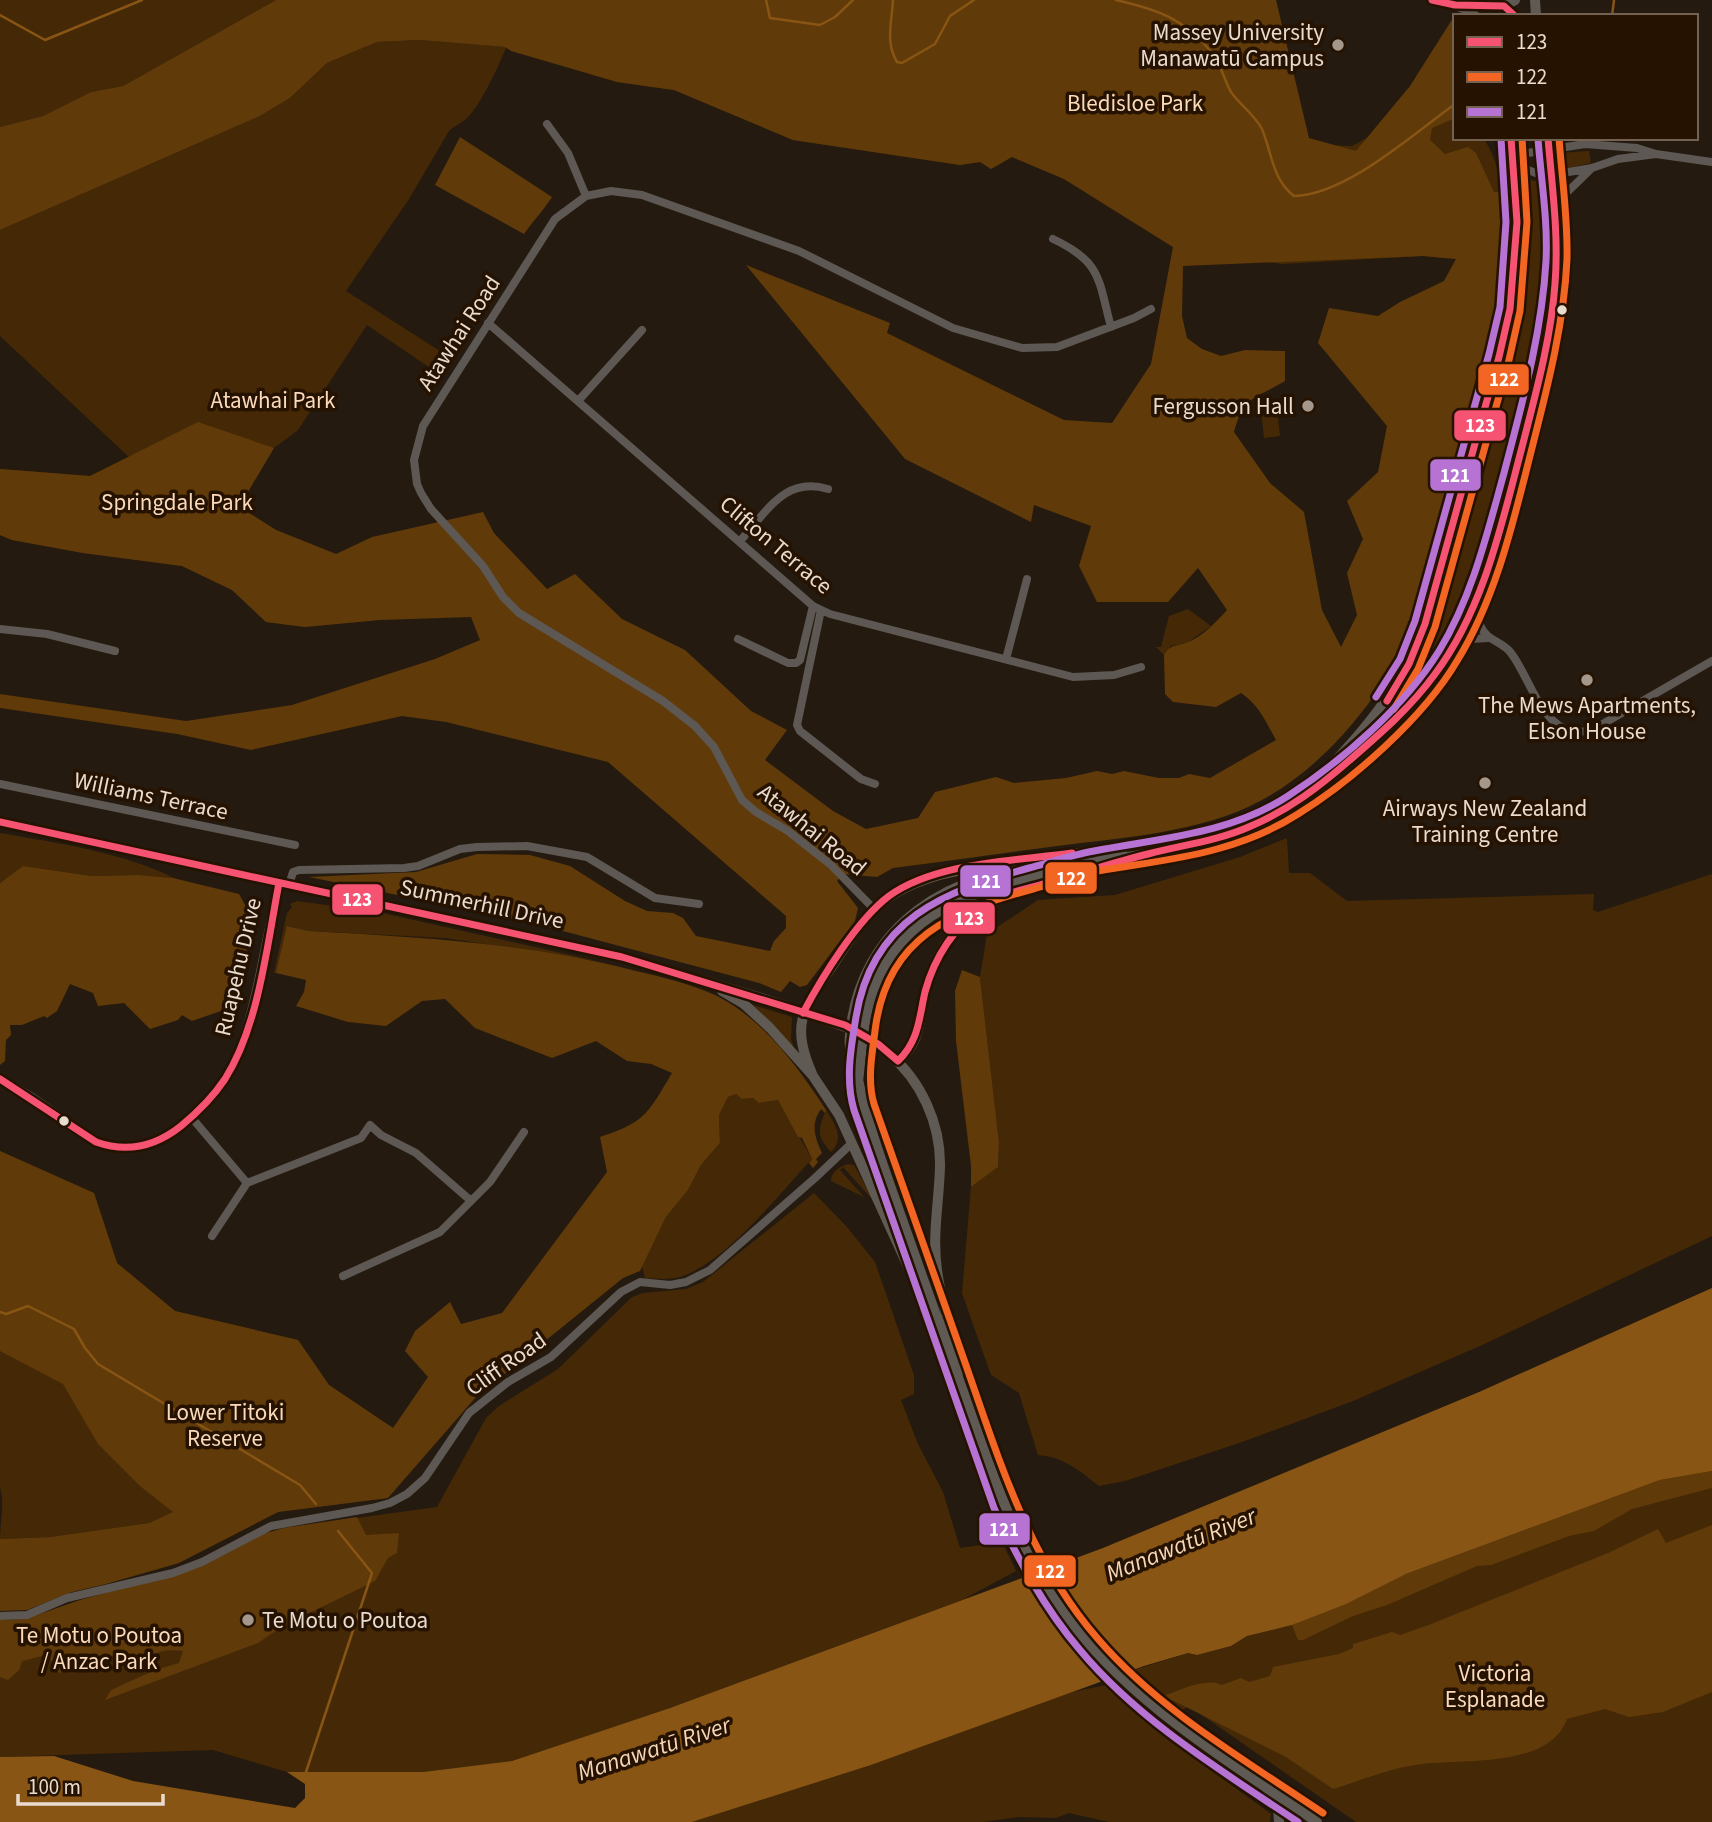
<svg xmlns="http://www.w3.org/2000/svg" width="1712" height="1822" font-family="'Source Sans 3',sans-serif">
	<rect width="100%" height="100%" fill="#251a0f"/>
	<path fill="#452906" d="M0,0h276l-153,86 -32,6 -48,24 -43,11z
		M420,40l85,7 783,97 64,2 103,-56v48h28c17,23 19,55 22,83l-48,38 -34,-3 -141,8 -109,-17 -109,-68 -52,-22 -21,12 -11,-7 -20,3 -167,-25 -119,-50 -57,-8 -111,-34c-7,17 -25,57 -39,70 -5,5 -12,7 -18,13l-40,68 -63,92 108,69 -12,16 -75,-51 -69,105 -24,18 -35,58 37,24 60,24 -31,73 -39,-5 -34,-32 -50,-24 -99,-13 -71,-13 -12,-5v-66l90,7 40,-18 -130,-122v-106l260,-114 30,-18 37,-35 50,-21z
		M1589,151l2,12 -32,7 -1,-17z
		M1523,178l12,3 10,-2c13,109 -17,214 -47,318 -14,45 -24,93 -47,135 -21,38 -52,74 -83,104l39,-54 24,-52 63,-239 28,-90 5,-40v-52z
		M1277,408l3,28 -16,2 -3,-28z
		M1188,609l23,17 -24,17 -16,3 -7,9 -8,-8h5l8,-31z
		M0,833c57,10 122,19 174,45l-35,-3 -47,1 -69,-10 -23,17z
		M1287,838l2,35h21l37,28 247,-7 -1,16 5,2 114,-38v362l-232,110 -127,55 -111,41 -117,39 -26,5c-19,-15 -35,-29 -61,-31l-19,-62 -28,-18 -29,-82 9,-106 27,-20 1,-25 -19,-165 7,-43 51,-34 77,-5 125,-38z
		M297,901l81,11 219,49 -152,-23 -136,-7 -21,-5 -11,47h-3l13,-60 5,-6 -2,-3z
		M746,1003l46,14 -1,22 4,12z
		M736,1094l6,5 11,-1 6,5 19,-3 34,59c-33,35 -84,101 -129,117 -12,4 -25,3 -38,2l-3,-12 24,-49 22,-27 13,-25 19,-22 -1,-28 9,-18z
		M826,1110c9,14 19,28 5,42 -15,-16 -13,-22 -5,-42z
		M0,1151l94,42 23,70 58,48 123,29 31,45 64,43 -5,70 -110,14 -68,35 -36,-35 -25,11 -99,14 -50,2c0,-15 5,-38 0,-51z
		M848,1164l6,1 19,35 -30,-33 -3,3 24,27 -33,-16c0,-9 9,-15 17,-17z
		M814,1193l33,34 28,35 39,113v19l-13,6 17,44 25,48 17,56 42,-6 14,29 -54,29 -292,108 -158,53 -89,11h-136l-74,-22 -213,7v-137l26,-1 54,-19 102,-28 102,-44 153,-21 49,-89 13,-12 59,-37 74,-72 11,-4 43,-4 17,-7z
		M1712,1471v351h-356l-160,-111 -4,-7 -11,7 -50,-40 57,-18 9,2 34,-9 16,-10 45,-11 114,-51 254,-94z
		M1106,1685l47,43 114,83 4,3 -1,8h-161l-40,-9 -13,5 -38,-1 -35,5h-291l179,-57 201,-73z"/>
	<path fill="#603a09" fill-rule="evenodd" d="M276,0h1000l33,138 47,13 54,-65 43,-68 2,100 -23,10 -2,12 15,14 23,-7 8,6 18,39h8c4,42 0,82 -5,124l-90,328c-35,62 -83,123 -147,157 -56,31 -140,37 -203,45 -54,7 -109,15 -164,22l-16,9 -34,-3 -6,7 21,27 -3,13 -48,64 -7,2 -10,-6 -9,11 -22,-9 -230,-61 -220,-45 107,-5 61,-18 53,1 40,11 55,35 22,10 26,2 10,5 13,18 74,15 4,-10 12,-13v-12l-178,-154 -162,-40 -44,-6 -151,34 -74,-16 -177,-26v-14l186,27 106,-16 143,-46 45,-19 -9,-23 -91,3 -75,7 -39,-5 -34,-32 -50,-24 -99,-13 -71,-13 -12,-5v-66l90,7 108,-54 76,26 -35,59 37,23 60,24 36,-17 111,-25 11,21 53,56 28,-15 47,45 63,31 66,61 36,19 -22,30 68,51 33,18 52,-11 17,-26 61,-15 18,6 52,-5 31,-7 15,3 12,-3 35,7h20l10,-4 21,4 66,-38c-10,-18 -17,-35 -35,-47l-25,14 -43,-5 -8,-8 -1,-39c7,-12 13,-8 24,-13 15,-6 28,-20 39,-32l-29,-42 -30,34h-71l-18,-36 12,-40 -57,-21 -3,17 -126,-63 -159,-194 144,58 -3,10 177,87 48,3 39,-59 22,-117 -109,-68 -52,-22 -21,12 -11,-7 -20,3 -167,-25 -119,-50 -57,-8 -106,-31 -6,-4 -85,-7 -43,2 -50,21 -37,35 -30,18 -260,114v-103l43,-11 48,-24 32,-6zM1423,256l33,3 -12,22 -44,21 -22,14 -49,-8 -11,35 69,83 -9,46 -31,29 16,38 -16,34 10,42 -16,32 -19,-37 -18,-98 -34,-29 -36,-51c10,-37 21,-33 51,-51v-30l-40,-1 -24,6 -19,-7 -15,-11 -5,-22 1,-50z
		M460,137l92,60c-9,14 -19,24 -28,37l-89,-49z
		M23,866l69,10 47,-1 34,3 66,16 11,20 -4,45 -22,51 -32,11 -10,-6 -4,5 -28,9 -26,-26 -26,3 -5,-13 -23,-9 -13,27 -10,7 -3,-2 -22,9h-12l1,10 -5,5 -1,21 -5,4v-182z
		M287,926l22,5c109,6 220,12 327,40 26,6 56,13 81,25 47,24 81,71 109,114l-1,3 -4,-4c-11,15 -6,29 1,44l-6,6 2,3 -5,6 -4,-5 3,-4 -10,-21 -4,-1 -20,-37 -19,3 -6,-5 -11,1 -6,-5 -8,3 -9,18 1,28 -19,22 -13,25 -22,27 -26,54 -17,7 -147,119 -88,101 -110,14 -99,51 -73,21 -34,8 -45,18 -27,1v-72l50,-2 99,-14 24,-11 -33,-26 -42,-42 -35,-60 -63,-33v-200l94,42 23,70 58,48 123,29 31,45 64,43 35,-51 -23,-26 10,-20 35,-29 11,22 41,-11 105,-141 -7,-35c46,-15 48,-24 72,-64l-21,-9 -24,-3 -31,-20 -44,17 -77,-30 -30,-29 -23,2 -36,25 -38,-4 -52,-16 8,-14 2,-12 -30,-7z
		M962,970l18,7 19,165 -1,25 -27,20v-21l-15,-125 -1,-50z
		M1712,1471v17l-80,21 -38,22 -25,5 -78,29 -14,1 -90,39 -34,11 -50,24h-5l-6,-15 114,-51 254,-94z
		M357,1517l9,18 33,-2 -2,20 -9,5 -13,23 -92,45 -25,17 -153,57 6,-10 44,-20 24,-7 4,-12c-26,-4 -30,7 -51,10 -12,1 -21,-9 -34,-4l-6,-2 -9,2 -4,11 -20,5 -11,-17c-9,-1 -17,4 -26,5l-3,9 -11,10 -8,-3v-57l26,-1 54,-19 102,-28 80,-38 22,-6z
		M1712,1525v167l-49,20 -34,5 -24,-8 -38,10c-18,51 -109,39 -152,46 -27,4 -56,16 -82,24l-47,-32 -122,-61c15,-6 43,-19 58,-11l19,-7 8,4 21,-6 3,-9 66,-13 14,-6v-4l39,-12 8,3 26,-9 182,-73 50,-24 8,14z"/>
	<path fill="#895514" d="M1712,1288v183l-52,9 -254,94 -60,30 -54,21 -45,11 -16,10 -34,9 -9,-2 -44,13 -273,99 -179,57h-692v-65l54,-1 79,25 162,27 10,-10v-14l-18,-12h136l89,-11 158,-53 433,-160 376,-156z"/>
	<path fill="#251a0f" d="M1047,1565l41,58 46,50 -29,11 -30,-32 -54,-78z"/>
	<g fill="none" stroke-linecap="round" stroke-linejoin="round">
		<path stroke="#895514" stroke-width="2.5" d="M766,0l4,18 50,7 15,-8 18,-17
			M893,0c-1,22 -8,42 4,62l5,1 33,-19 15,-28 24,-16
			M1116,0c40,9 70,19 96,53 9,11 12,27 19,39 9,13 24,23 31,37 10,24 10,50 32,67 52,-1 119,-62 161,-92
			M0,15l45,25 97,-40
			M1612,16l2,-16
			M0,1312l6,2 22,-8 46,23 11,19 13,16 202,121 16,19
			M305,1775l67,-202 -34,-42"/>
		<path stroke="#5d5853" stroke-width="8" d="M1432,0l23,5 49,1
			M547,124l21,29 18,43
			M1656,154l-38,5 -26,9 -41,7 -15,-2 -24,-9 16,-11 57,-9 52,4 19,6 56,8
			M1554,205l38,-37
			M1053,239c49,23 45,40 58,88
			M488,323l325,283 17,8 243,63 41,-2 27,-8
			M578,401l64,-71
			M740,541c27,-29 44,-65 88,-52
			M1482,592c-1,10 -5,23 -2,33 6,16 22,16 31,28 21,27 35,94 83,76l118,-68
			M821,610l-24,115 3,6 61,48 14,5
			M0,629l47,5 68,17
			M738,639l50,24h8l4,-3 13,-54
			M1454,652l17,-13 17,-1
			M1006,659l21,-80
			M0,784l295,61
			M289,885l4,-13 6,-2 105,-2 14,-2 42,-17 17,-2 50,-1 60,11 68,41 44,6
			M874,909l-44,-45 -42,-33 -32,-19 -14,-12 -28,-53 -19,-21 -32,-25 -144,-88 -16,-16 -20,-31 -52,-57 -10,-16 -4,-9 -3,-24 9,-34 132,-207 31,-23 25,-5 31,4 157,56 154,77 69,20 35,-1 77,-29 17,-9
			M192,1118l55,65
			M212,1236l35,-53 114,-45 9,-13 11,10 35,18 54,47
			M343,1276l97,-44 50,-50 34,-50
			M0,1616l27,-1 40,-17 106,-25 29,-11 69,-36 101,-18 18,-5 17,-9 18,-16 44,-65 39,-31 43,-25 70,-65 19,-10 30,3 16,-3 24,-12 105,-92 37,-35"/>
		<path stroke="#605a54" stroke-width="10" d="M1515,0l-11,6 11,10
			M1535,0l1,16
			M1455,5l11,4 9,7
			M1316,781c47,-48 85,-92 109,-157l74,-267 11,-48 7,-87 -6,-84
			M0,822l622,135 136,40 63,21
			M1055,867c-103,1 -195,58 -205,168 -2,17 5,32 9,49 10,44 26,87 41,130 22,61 43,122 65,183 26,75 51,150 98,215 66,90 164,148 254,210
			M722,991l22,13 26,24 43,48 26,39 83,182
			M888,1053c33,27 53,71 52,114 -1,35 -8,68 -3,103 4,33 16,67 25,100
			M898,1061c23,-18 21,-41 27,-67 22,-101 107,-105 189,-130
			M813,1076c-22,-50 -12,-66 18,-108 13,-19 27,-44 44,-60 39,-35 92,-39 141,-47 36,-5 70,-10 106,-10
			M0,1079l32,19 64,44c28,12 57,5 81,-13 57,-41 70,-91 84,-157 6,-30 12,-59 18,-89
			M858,1081c4,-28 4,-57 13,-85 26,-76 84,-99 156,-117 15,-3 30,-10 45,-13 62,-12 129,-15 187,-43 34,-16 64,-39 92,-64 34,-29 72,-62 96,-101 40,-64 57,-146 76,-218 16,-60 33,-120 33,-183 0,-39 -5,-79 -8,-119
			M1267,1789l11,20 1,13"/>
		<path stroke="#605a54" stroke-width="10" d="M821,1018l41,15 26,20"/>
		<g stroke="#251200" stroke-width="12">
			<path id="bus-1" d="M1432,0l23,5 49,1 11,10
				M1387,701l22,-37 16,-40 74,-267 11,-48 7,-87 -6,-84
				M0,822l622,135 223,68 33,19 20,17c21,-20 21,-43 27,-69 9,-34 30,-67 60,-87 19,-13 43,-16 65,-23 33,-9 65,-20 98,-28 34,-9 70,-13 103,-28 38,-16 69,-40 100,-67 30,-26 60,-52 84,-85 48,-64 66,-147 86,-223 14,-55 30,-111 34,-167 4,-49 -3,-97 -7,-146
				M803,1013c19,-36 54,-93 86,-117 47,-34 127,-35 183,-43
				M0,1079l96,63c31,11 60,4 85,-16 17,-14 32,-29 44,-47 34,-54 42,-134 54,-196"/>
		</g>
		<g stroke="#251200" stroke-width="12">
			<path id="bus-2" d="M1394,709l24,-40 17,-42 74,-267 11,-49 7,-89 -5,-84
				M1323,1813c-78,-53 -163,-102 -225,-174 -71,-81 -101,-186 -136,-285 -29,-83 -59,-166 -88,-250 -7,-24 -2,-49 1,-73 11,-94 77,-120 158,-142 22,-6 43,-13 65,-18 40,-7 80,-11 119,-22 29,-8 56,-19 81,-35 55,-34 126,-97 159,-153 39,-63 56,-138 74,-209 16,-63 33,-127 36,-193 1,-40 -5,-80 -8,-121"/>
		</g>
		<g stroke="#251200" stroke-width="12">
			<path id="bus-3" d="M1376,697l24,-38 15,-38 74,-267 11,-47 6,-85 -5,-83
				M1298,1822c-76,-51 -159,-101 -218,-172 -36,-42 -62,-91 -86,-142l-140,-398c-9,-30 -3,-63 2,-93 16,-98 88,-126 173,-149 22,-6 43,-13 65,-17 67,-13 136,-17 194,-55 54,-35 117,-90 151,-145 33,-54 48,-117 65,-178 18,-69 38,-140 42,-212 2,-41 -5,-82 -8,-122"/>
		</g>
		<use href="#bus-1" stroke="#f65372" stroke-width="7"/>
		<use href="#bus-2" stroke="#f26522" stroke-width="7"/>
		<use href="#bus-3" stroke="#b673d3" stroke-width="7"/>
	</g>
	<g fill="#a4978b" stroke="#251200" stroke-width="2.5">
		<circle cx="1338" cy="45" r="7"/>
		<circle cx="1308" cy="406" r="7"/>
		<circle cx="1587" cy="680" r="7"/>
		<circle cx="1485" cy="783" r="7"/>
		<circle cx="248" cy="1620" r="7"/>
	</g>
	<g fill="#e9dbce" stroke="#251200" stroke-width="2.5">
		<circle cx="1562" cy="310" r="6"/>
		<circle cx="64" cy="1121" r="6"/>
	</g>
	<g text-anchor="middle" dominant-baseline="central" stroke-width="7" stroke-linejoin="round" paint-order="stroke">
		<g font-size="23" fill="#e9dbce" stroke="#251200" text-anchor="end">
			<text x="1324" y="32">Massey University<tspan x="1324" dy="26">Manawatū Campus</tspan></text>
			<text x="1294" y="406">Fergusson Hall</text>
			<text x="1587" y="705" text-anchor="middle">The Mews Apartments,<tspan x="1587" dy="26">Elson House</tspan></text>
			<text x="1485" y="808" text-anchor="middle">Airways New Zealand<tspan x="1485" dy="26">Training Centre</tspan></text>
			<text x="262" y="1620" text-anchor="start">Te Motu o Poutoa</text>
		</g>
		<g font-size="23" fill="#fbdabb" stroke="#251200">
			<text x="1135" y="103">Bledisloe Park</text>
			<text x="273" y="400">Atawhai Park</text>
			<text x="177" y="502">Springdale Park</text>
			<text x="225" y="1412">Lower Titoki<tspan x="225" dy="26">Reserve</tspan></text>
			<text x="99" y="1635">Te Motu o Poutoa<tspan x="99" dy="26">/ Anzac Park</tspan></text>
			<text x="1495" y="1673">Victoria<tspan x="1495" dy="26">Esplanade</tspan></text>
		</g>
		<g font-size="23" fill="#e9dbce" stroke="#251200">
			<text transform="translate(459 333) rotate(-57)">Atawhai Road</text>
			<text transform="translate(776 545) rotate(40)">Clifton Terrace</text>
			<text transform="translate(151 796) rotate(12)">Williams Terrace</text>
			<text transform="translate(812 830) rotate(39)">Atawhai Road</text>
			<text transform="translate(482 904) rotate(12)">Summerhill Drive</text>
			<text transform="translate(238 967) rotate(-77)">Ruapehu Drive</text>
			<text transform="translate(506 1364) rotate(-35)">Cliff Road</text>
		</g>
		<g font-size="24" font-style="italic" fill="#f7d7b7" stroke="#251200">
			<text transform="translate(1181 1545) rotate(-22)">Manawatū River</text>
			<text transform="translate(654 1749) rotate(-18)">Manawatū River</text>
		</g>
	</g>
	<g stroke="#251200" stroke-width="2.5">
		<rect x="1477" y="363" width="53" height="33" rx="7" fill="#f26522"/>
		<rect x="1453" y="409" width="54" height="33" rx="7" fill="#f65372"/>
		<rect x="1429" y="458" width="53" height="34" rx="7" fill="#b673d3"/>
		<rect x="1044" y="861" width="54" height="34" rx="7" fill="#f26522"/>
		<rect x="959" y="864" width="53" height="34" rx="7" fill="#b673d3"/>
		<rect x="331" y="883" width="53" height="33" rx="7" fill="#f65372"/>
		<rect x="942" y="901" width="54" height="34" rx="7" fill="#f65372"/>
		<rect x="978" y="1512" width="53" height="34" rx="7" fill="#b673d3"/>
		<rect x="1023" y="1554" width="54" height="34" rx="7" fill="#f26522"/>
	</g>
	<g font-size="19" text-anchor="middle" font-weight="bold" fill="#fff">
		<text x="1504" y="386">122</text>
		<text x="1480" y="432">123</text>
		<text x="1455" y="482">121</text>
		<text x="1071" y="885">122</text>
		<text x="986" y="888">121</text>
		<text x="357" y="906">123</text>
		<text x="969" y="925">123</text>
		<text x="1004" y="1536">121</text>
		<text x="1050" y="1578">122</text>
	</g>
	<rect x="1453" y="14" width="245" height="126" fill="#251200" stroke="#736252" stroke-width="2"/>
	<rect x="1467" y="37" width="35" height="10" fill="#f65372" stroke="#736252" stroke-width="2"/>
	<text x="1516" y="49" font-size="21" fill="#e9dbce">123</text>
	<rect x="1467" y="72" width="35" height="10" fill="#f26522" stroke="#736252" stroke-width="2"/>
	<text x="1516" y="84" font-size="21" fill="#e9dbce">122</text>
	<rect x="1467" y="107" width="35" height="10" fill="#b673d3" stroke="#736252" stroke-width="2"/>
	<text x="1516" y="119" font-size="21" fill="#e9dbce">121</text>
	<path d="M18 1794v10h145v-10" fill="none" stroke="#e9dbce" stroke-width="3.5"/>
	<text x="28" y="1794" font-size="21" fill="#e9dbce" stroke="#251200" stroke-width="5" paint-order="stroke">100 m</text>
</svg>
